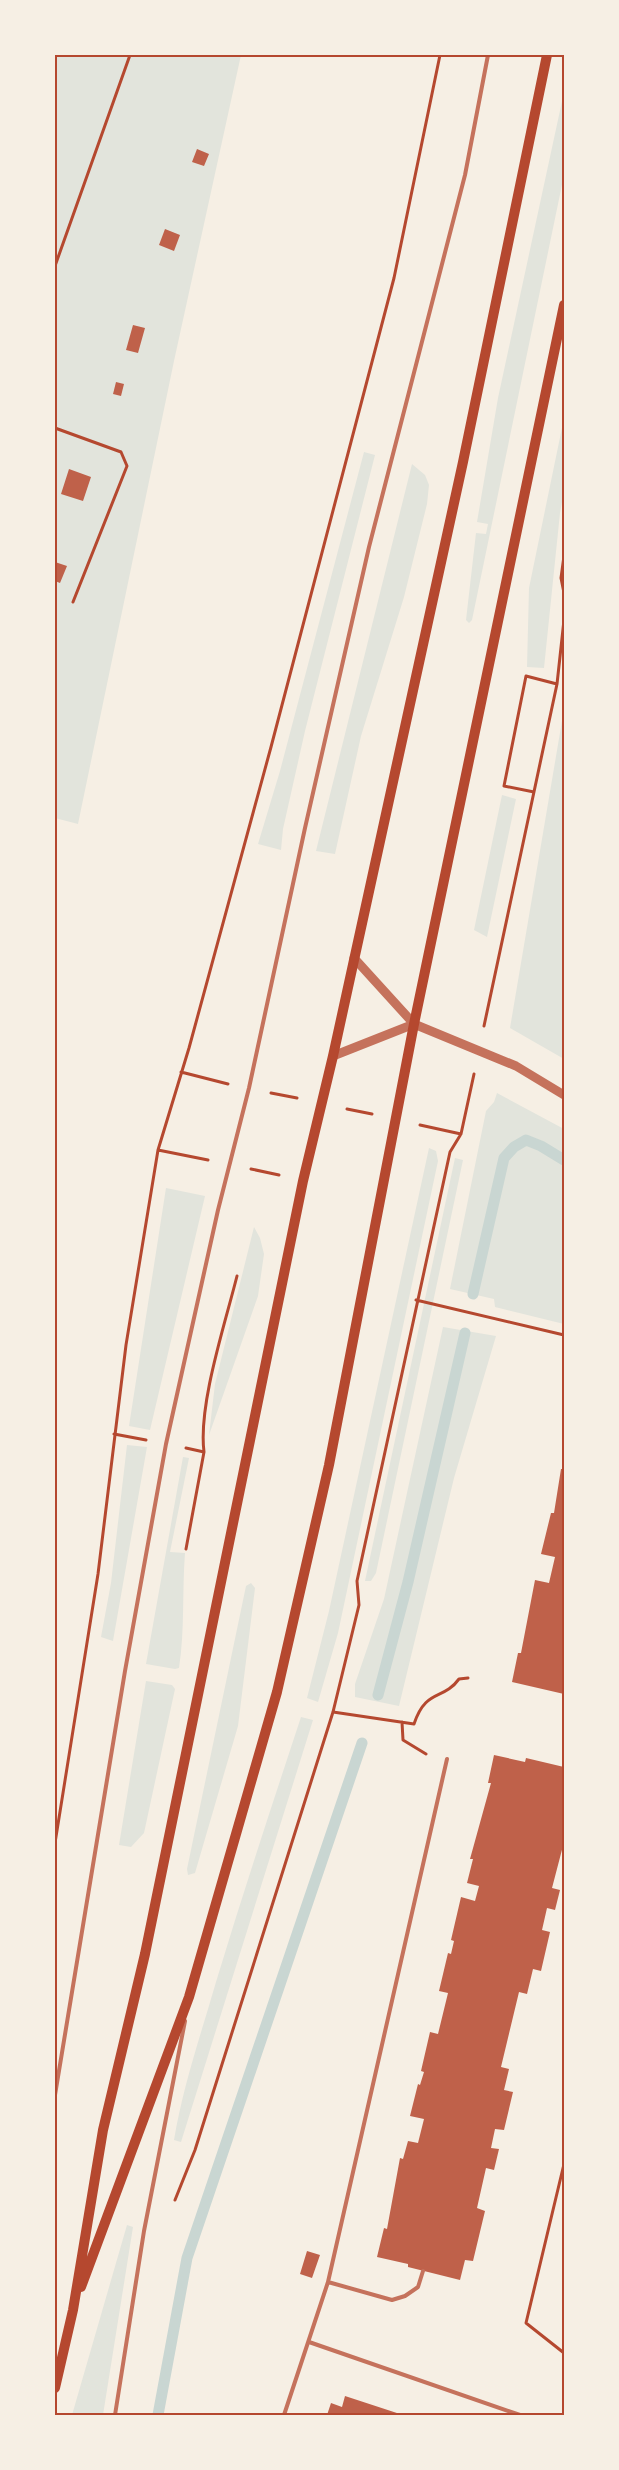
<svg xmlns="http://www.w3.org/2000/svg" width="619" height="2470" font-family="Jost,sans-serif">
	<rect width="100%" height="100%" fill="#f6efe4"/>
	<path fill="#e2e4dc" d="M55,55h186l-67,306 -96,463 -23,-6z
		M564,92v83l-92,445 -3,3 -3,-3 10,-87 10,1 2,-10 -11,-2 21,-124z
		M564,418v73l-4,22 -16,155 -17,-1 2,-79z
		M364,452l11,3 -70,276 -22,98 -2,21 -23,-6 22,-73z
		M412,464l13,11 4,10 -2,19 -23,93 -43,139 -26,118 -19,-3z
		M564,709v350l-54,-31z
		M502,795l14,4 -29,138 -13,-7z
		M497,1093l67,36v195l-69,-17 -1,-8 -44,-10 36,-178 8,-9z
		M429,1148l7,3 2,10 -100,472 -20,69 -11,-4 22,-87z
		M455,1158l8,2 -87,413 -5,8h-6z
		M166,1188l39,8 -55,234 -21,-4z
		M254,1227l6,11 4,16 -6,42 -49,139 6,-51z
		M443,1327l53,9 -42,142 -55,228 -44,-9v-13l29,-85z
		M127,1445l20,2 -34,194 -12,-4 10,-54z
		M183,1457l6,1 -19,94 15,1c-3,38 0,77 -6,115l-4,1 -29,-5z
		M251,1583l4,5 -17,138 -43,147 -7,2 -1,-6 59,-283z
		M146,1681l26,4 3,4 -31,144 -13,14 -12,-2z
		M301,1717l12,3 -132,422 -7,-2c9,-54 27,-106 42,-158 27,-89 56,-177 85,-265z
		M127,2225l6,2 -30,188h-31z"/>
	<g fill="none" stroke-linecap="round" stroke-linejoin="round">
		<path stroke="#c9d6d2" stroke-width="11" d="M473,1294l31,-136 10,-11 12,-7 15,6 23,14
			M378,1695l30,-113 57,-249
			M158,2415l29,-157 175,-515"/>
	</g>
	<path fill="#bf614a" d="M197,149l12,5 -5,12 -12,-4z
		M165,229l15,6 -6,16 -15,-6z
		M133,325l12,3 -7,25 -12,-3z
		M116,382l8,2 -3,12 -8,-2z
		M69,469l22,8 -8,24 -22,-7z
		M55,562l12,4 -7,17 -5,-2z
		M561,1469h3v225l-52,-12 6,-29h3l14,-73 14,3 6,-26 -14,-3 10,-41h3z
		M494,1755l31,7 1,-4 38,9v75l-12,46 8,2 -5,20 -8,-2 -5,22 8,2 -9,39 -8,-2 -6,25 -8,-2 -18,75 8,2 -5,21 9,2 -9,38 -9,-1 -4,19 8,1 -5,21 -8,-2 -9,40 8,3 -12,50 -8,-1 -5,20 -52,-13v-3l-31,-7 7,-29 3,1 13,-71 3,1 5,-18 10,2 6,-24 -14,-3 8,-32 2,1 4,-13 -3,-1 9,-39 8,2 10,-41 -9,-2 9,-38 3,1 3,-13 -3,-1 10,-43 14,4 4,-15 -12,-3 6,-24h-3l21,-76h-3z
		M307,2251l13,4 -8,23 -12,-4z
		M345,2396l58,19h-76l4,-12 11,4z"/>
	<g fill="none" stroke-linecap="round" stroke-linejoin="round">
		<path stroke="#b5482f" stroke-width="3" d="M55,266l75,-211
			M55,428l66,24 6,14 -54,136
			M564,556l-3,22 3,15
			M534,792l-30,-6 22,-110 31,8
			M484,1026l73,-342 7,-64
			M181,1072l47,12
			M271,1093l26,5
			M347,1109l25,5
			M420,1125l41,9
			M158,1150l50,10
			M251,1169l28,6
			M416,1300l148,35
			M114,1434l32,6
			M186,1448l18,4 -18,97
			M204,1452c-6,-47 21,-128 33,-176
			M333,1712l81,12c12,-36 29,-23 45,-45l9,-1
			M402,1722l1,18 23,14
			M55,1843l43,-269 28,-229 32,-195 31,-102 82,-301 123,-469 46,-223
			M564,2164l-38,159 38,30
			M175,2200l20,-50 138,-438 26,-107 -2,-24 93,-429 11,-18 13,-60"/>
		<path stroke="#c5725c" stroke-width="4" d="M55,2095l70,-424 41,-227 52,-234 31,-122 56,-260 64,-281 96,-372 23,-120
			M328,2282l64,18 13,-4 13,-9 5,-16
			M309,2342l211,73
			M115,2415l29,-184 41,-210
			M284,2415l44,-133 119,-523"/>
		<path stroke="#c5725c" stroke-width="9" d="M354,958l60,66 102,42 48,29
			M333,1056l81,-32"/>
		<path stroke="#b5482f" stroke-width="10" d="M81,2287l108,-290 88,-305 52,-227 85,-441 150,-719
			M55,2388l18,-78 30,-180 42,-176 158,-773 30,-125 130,-594 84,-407"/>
	</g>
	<rect width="619" height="2470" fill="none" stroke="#f6efe4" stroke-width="112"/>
	<rect x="56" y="56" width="507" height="2358" fill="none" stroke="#b5482f" stroke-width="2"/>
</svg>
